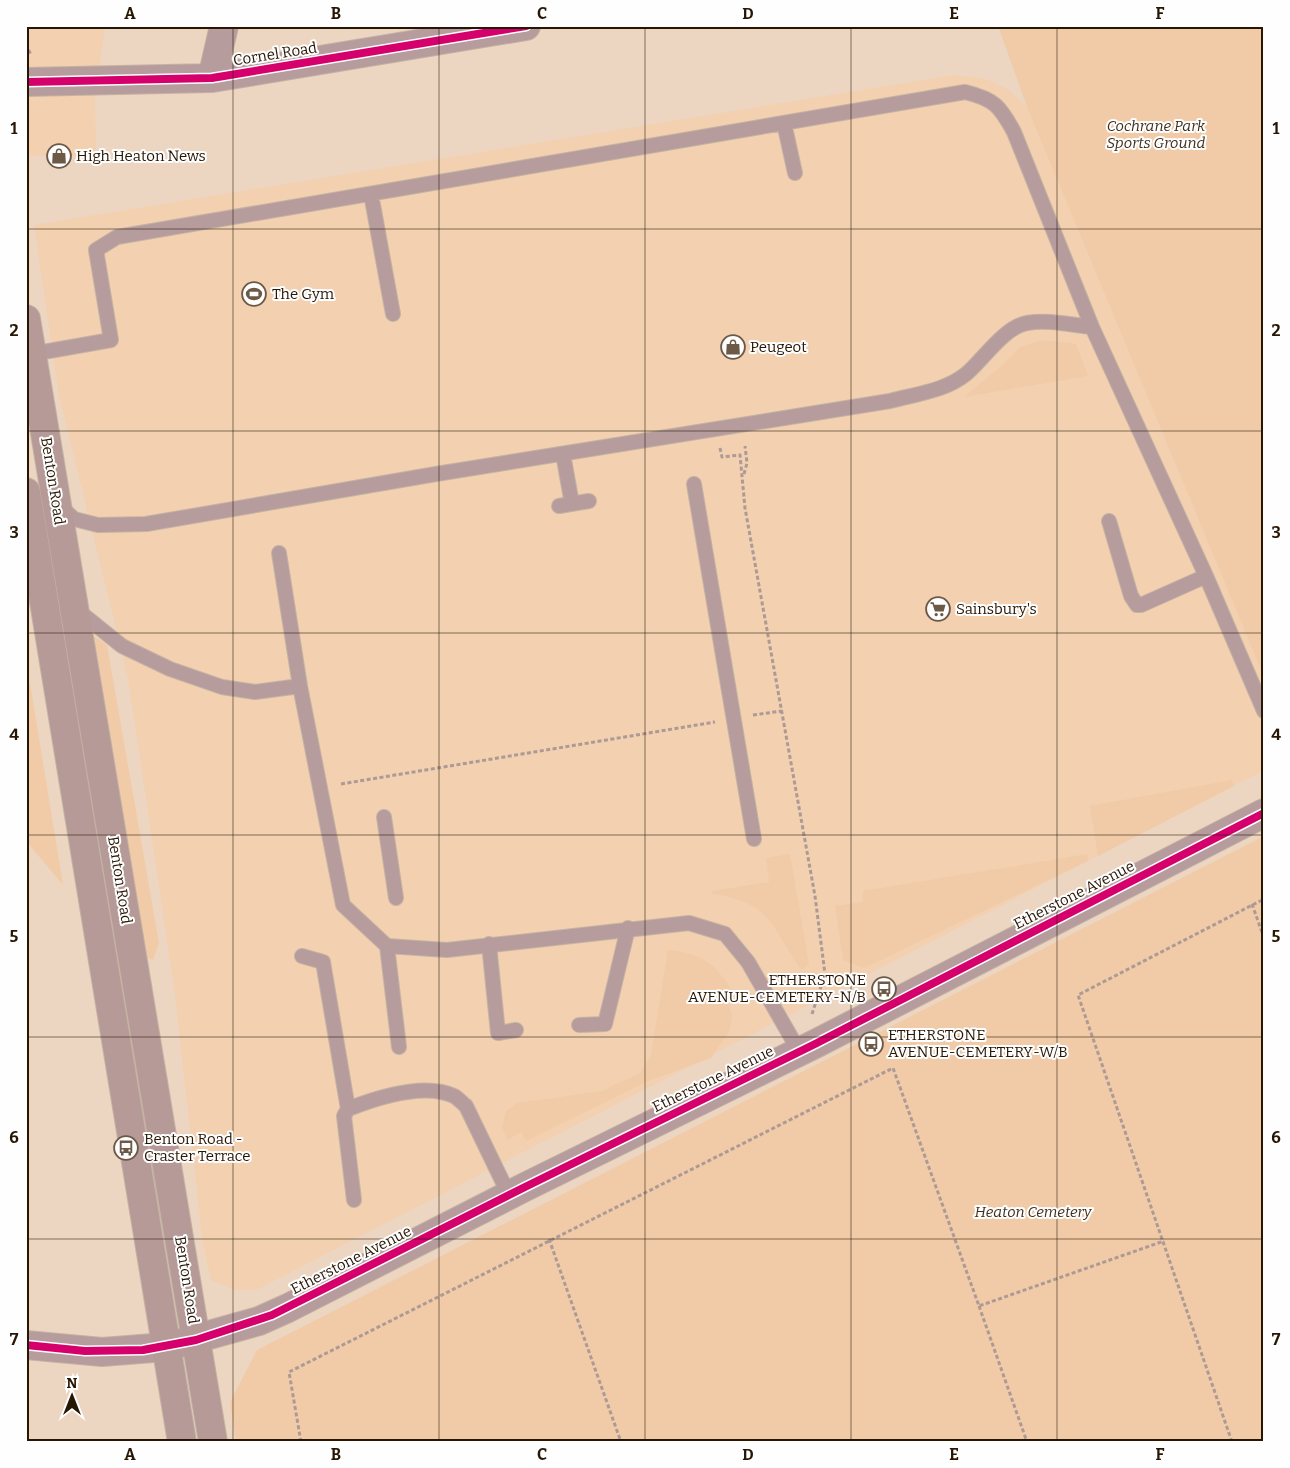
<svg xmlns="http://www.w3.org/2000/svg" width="1290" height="1468" font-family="Bitter,serif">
	<rect width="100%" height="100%" fill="#ecd6c2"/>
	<path fill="#f2d0b0" d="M26,26h79l-10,70 1,60h-70z
		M954,75l32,4 23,11 18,17 237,570v93l-1008,520h-22l-23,-10 -8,-36 -29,-257 -46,-309 -69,-283 -25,-170z"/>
	<path fill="#f1cba7" d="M998,26h266v651l-237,-570z
		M1043,340l33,4 12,32 -124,21 42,-35 14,-15z
		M94,636l13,9 52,298 -6,17 -7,-3 -55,-318z
		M30,683l33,202 -37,-44v-149z
		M1232,780l2,6 -136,70 -8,-50z
		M1264,836v606h-1028l-6,-40 27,-52z
		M790,854l19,111 -8,5c-30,-44 -30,-68 -89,-76v-3l57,-9 -3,-24z
		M1087,854l1,7 -224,107 -21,-8 -8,-54 28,-4v-11z
		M668,950c36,3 51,17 68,48l-8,3 4,16 -3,15 -18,26 -63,23 -122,60 -5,-9 -14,8 -5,-13 4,-16 12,-8 84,-12 38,-18 11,-18z"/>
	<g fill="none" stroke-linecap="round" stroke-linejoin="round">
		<g stroke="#c5b3a3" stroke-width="16">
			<path id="service" d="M784,123l11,50
				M371,194l22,120
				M32,354l79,-14 -15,-90 21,-13 848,-145c29,7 35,14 49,40l78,195 114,249 58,135
				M563,454l9,50
				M694,484l60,355
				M559,506l30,-5
				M61,507l13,12 24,6 48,-1 290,-50 454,-73c26,-7 55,-10 76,-27 17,-14 38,-47 61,-51 21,-4 44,2 65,4
				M1109,521l22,75 6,9h4l65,-29
				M279,553l21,133 43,219 44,41 60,4 242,-27 36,11 23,28 51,89
				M76,609l46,37 48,23 52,18 33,5 45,-6
				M384,817l12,81
				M489,944l9,89 18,-3
				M387,946l12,101
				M302,956l21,6 25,147
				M579,1025l26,-1 23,-96
				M354,1200l-10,-84 4,-7c28,-11 76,-27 106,-13 4,2 8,7 12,10l43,89"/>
		</g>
		<g stroke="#c5b3a3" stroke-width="30">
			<path id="minor" d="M212,78l12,-52
				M26,82l186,-4 314,-52
				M26,1345l76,7 64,-5"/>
		</g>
		<g stroke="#c5b3a3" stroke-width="30">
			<path id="tertiary" d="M166,1347l93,-26 29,-13 237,-121 290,-143 449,-231"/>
		</g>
		<g stroke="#c5b3a3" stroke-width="30">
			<path id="primary" d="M26,319l187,1123
				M26,492l156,950"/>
		</g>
		<path stroke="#ae9a94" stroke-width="3" stroke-dasharray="4 2.5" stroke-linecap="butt" d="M26,44l5,11
			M720,448l2,9 18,-2 5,53 70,388 10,78 -13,40
			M744,474l3,-11 -2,-17
			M753,715l29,-4
			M341,784l374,-62
			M1252,904l12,34
			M549,1239l72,203
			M979,1306l48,136
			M301,1442l-12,-70 604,-304 86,238 185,-65
			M1232,1442l-154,-447 186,-96"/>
		<use href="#service" stroke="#b69c9c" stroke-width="14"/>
		<use href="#minor" stroke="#b69c9c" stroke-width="28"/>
		<use href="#tertiary" stroke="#b69c9c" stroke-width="28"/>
		<use href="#primary" stroke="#b69a97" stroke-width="28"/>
		<g stroke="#fefefe" stroke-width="11">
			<path id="cycleway" d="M26,82l186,-4 314,-52
				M26,1345l59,6 58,-1 53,-10 76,-25 253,-128 290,-143 449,-231"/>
		</g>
		<use href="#cycleway" stroke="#d6006c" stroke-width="8"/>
	</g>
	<path fill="none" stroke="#271604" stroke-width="1" stroke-opacity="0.55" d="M233,26v1416M439,26v1416M645,26v1416M851,26v1416M1057,26v1416M26,229h1238M26,431h1238M26,633h1238M26,835h1238M26,1037h1238M26,1239h1238"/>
	<defs>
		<g id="shop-ring" transform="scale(1.25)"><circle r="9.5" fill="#fefefe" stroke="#6c5946" stroke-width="1.5"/><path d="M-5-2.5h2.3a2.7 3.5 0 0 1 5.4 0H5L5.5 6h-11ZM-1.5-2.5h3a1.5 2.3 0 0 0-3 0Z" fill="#6c5946"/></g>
		<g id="stadium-ring" transform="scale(1.25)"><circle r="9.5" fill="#fefefe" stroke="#6c5946" stroke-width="1.5"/><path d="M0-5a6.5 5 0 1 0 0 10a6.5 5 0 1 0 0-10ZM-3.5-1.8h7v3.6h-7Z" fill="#6c5946"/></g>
		<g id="supermarket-ring" transform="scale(1.25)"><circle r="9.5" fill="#fefefe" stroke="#6c5946" stroke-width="1.5"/><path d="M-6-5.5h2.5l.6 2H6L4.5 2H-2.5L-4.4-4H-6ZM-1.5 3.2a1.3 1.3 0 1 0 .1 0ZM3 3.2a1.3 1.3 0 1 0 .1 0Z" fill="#6c5946"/></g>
		<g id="bus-ring" transform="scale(1.25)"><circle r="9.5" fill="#fefefe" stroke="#6c5946" stroke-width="1.5"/><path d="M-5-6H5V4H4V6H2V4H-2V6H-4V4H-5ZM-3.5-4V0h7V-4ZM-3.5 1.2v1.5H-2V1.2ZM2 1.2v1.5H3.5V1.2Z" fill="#6c5946"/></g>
	</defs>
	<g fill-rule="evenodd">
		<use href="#shop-ring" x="59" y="156"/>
		<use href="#stadium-ring" x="254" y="294"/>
		<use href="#shop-ring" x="733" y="347"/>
		<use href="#supermarket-ring" x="938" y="609"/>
		<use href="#bus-ring" x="884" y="989"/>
		<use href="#bus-ring" x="871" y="1044"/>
		<use href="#bus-ring" x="126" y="1148"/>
	</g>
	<g text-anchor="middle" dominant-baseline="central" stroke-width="4" stroke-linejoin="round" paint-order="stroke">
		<g font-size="15" fill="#271604" stroke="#fefefe">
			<text transform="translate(275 54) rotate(-9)">Cornel Road</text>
			<text transform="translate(53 481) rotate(81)">Benton Road</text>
			<text transform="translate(120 880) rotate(81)">Benton Road</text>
			<text transform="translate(1074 895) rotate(-27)">Etherstone Avenue</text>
			<text transform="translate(713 1079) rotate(-26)">Etherstone Avenue</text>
			<text transform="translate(351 1260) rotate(-27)">Etherstone Avenue</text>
			<text transform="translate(187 1280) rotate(81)">Benton Road</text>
		</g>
		<g font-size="15" font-style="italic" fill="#402e1d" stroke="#fefefe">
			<text x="1156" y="126">Cochrane Park<tspan x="1156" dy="17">Sports Ground</tspan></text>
			<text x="1033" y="1212">Heaton Cemetery</text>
		</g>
		<g font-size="15" fill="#271604" stroke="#fefefe" text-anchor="start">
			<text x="76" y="156">High Heaton News</text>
			<text x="272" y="294">The Gym</text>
			<text x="750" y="347">Peugeot</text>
			<text x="956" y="609">Sainsbury's</text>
			<text x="866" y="980" text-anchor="end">ETHERSTONE<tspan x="866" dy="17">AVENUE-CEMETERY-N/B</tspan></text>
			<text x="888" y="1035">ETHERSTONE<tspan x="888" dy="17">AVENUE-CEMETERY-W/B</tspan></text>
			<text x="144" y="1139">Benton Road -<tspan x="144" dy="17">Craster Terrace</tspan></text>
		</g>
	</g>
	<rect width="1290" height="1468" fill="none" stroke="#fefefe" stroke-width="55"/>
	<g transform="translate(72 1396)" stroke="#fefefe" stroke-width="4" paint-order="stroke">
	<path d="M0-4L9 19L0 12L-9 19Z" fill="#271604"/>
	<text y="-8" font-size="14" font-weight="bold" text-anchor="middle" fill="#271604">N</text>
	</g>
	<rect x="28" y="28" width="1234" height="1412" fill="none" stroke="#271604" stroke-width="2"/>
	<g font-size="16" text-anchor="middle" font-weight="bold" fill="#271604">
		<text x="130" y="19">A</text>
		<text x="336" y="19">B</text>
		<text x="542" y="19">C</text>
		<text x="748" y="19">D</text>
		<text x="954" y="19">E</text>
		<text x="1160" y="19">F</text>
		<text x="14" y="134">1</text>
		<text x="1276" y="134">1</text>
		<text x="14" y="336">2</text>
		<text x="1276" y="336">2</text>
		<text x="14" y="538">3</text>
		<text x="1276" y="538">3</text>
		<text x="14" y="740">4</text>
		<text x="1276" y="740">4</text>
		<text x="14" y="942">5</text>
		<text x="1276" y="942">5</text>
		<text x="14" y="1143">6</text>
		<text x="1276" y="1143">6</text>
		<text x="14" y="1345">7</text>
		<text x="1276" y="1345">7</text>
		<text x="130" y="1460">A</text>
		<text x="336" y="1460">B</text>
		<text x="542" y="1460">C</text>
		<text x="748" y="1460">D</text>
		<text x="954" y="1460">E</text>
		<text x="1160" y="1460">F</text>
	</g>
</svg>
